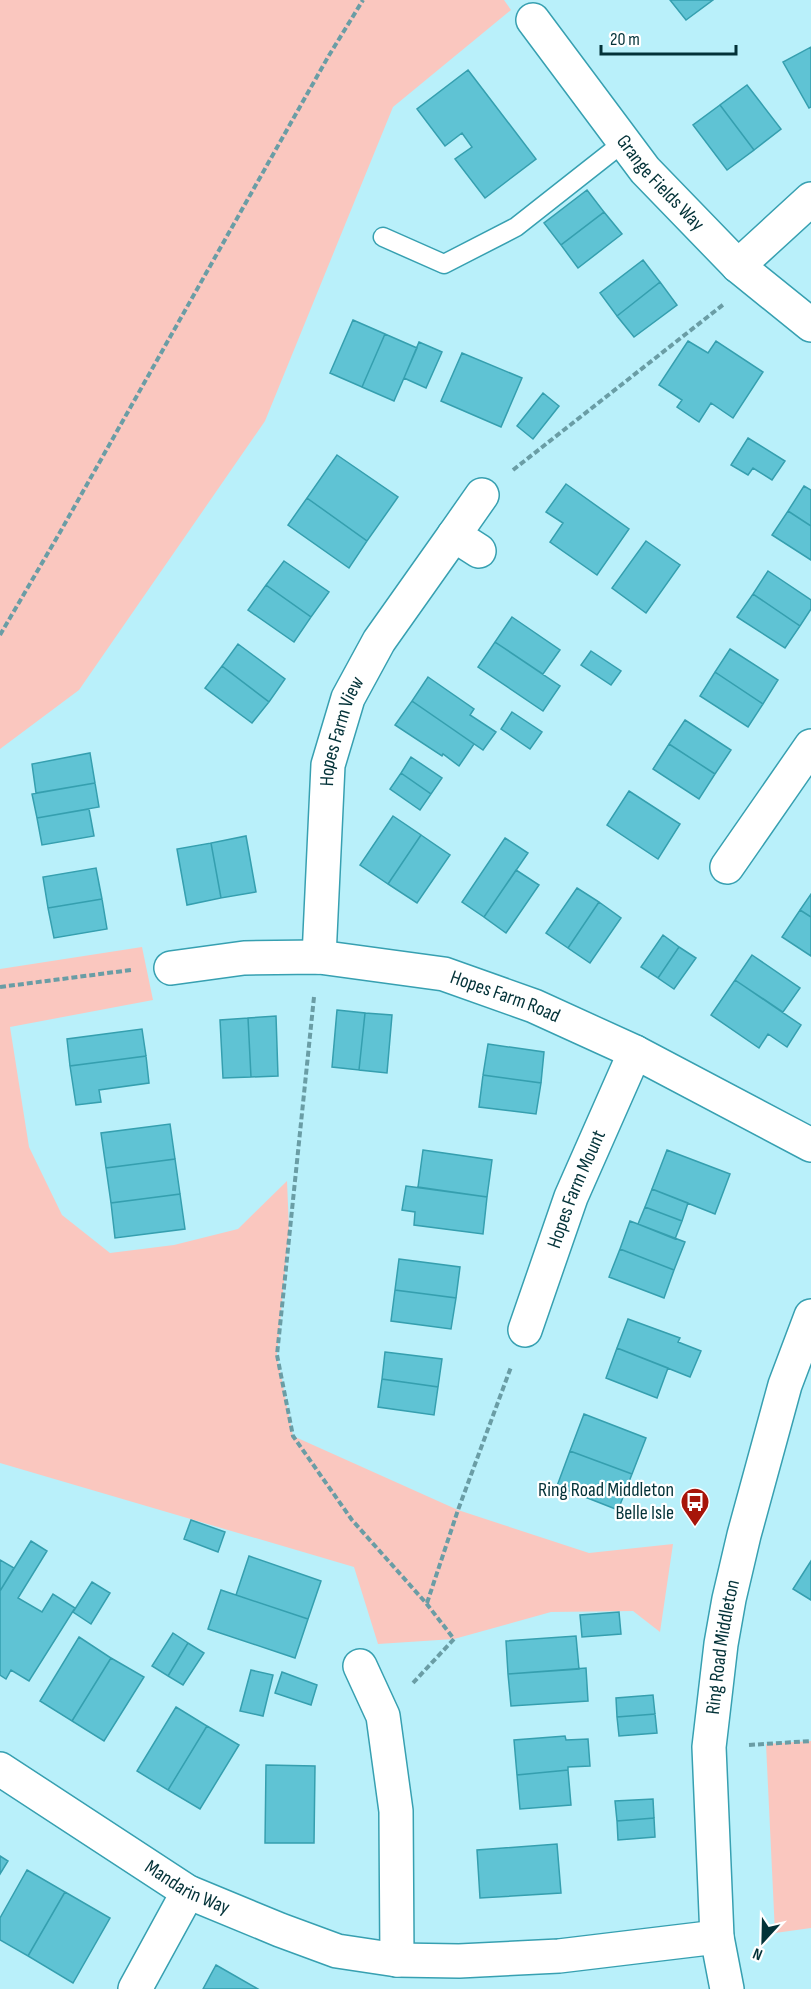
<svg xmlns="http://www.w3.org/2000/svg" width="811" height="1989" font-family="'Sofia Sans Condensed',sans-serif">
	<rect width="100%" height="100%" fill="#b9f0fa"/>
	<path fill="#fac7bf" d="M0,0h504l7,10 -118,97 -128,314 -186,269 -79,59z
		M142,947l11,53 -143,27 19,120 33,68 48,38 64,-8 64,-16 49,-48 2,48 -12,126 16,81 165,74 131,43 84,-9 -13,88 -27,-21 -82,1 -97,27 -76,5 -24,-77 -354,-104v-494z
		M811,1741v187l-36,5 -9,-189z"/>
	<path fill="#5fc3d4" stroke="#359faf" stroke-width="1.5" d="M670,0h43l-27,20z
		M811,47v60l-2,1 -26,-46z
		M468,70l68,89 -51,39 -30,-39 17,-12 -10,-14 -17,13 -28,-37z
		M747,85l34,44 -27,21 -34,-45z
		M720,105l34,45 -27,20 -34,-45z
		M587,190l17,22 -43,33 -17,-22z
		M604,212l18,22 -44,34 -17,-23z
		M643,260l17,22 -43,34 -17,-23z
		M660,282l17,23 -43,32 -17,-21z
		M353,320l32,14 -23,53 -32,-14z
		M385,334l32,14 -23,53 -32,-14z
		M688,341l20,12 8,-12 47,31 -30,46 -22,-15 -12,19 -22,-15 5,-7 -23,-15z
		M419,342l23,10 -16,36 -22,-10z
		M462,353l60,25 -21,49 -60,-26z
		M543,393l16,13 -26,33 -16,-13z
		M748,438l37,23 -13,19 -19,-12 -5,7 -17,-10z
		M337,455l61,42 -31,44 -60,-43z
		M566,484l63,45 -32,46 -47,-33 13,-19 -17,-11z
		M804,486l7,4v36l-23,-15z
		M307,498l60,43 -18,27 -61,-43z
		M788,511l23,15v34l-39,-25z
		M646,541l34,24 -34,48 -34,-25z
		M284,561l45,31 -18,25 -45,-32z
		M768,571l43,29v9l-11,17 -47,-32z
		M266,585l45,32 -17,25 -46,-32z
		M753,594l47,32 -15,22 -48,-31z
		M512,617l48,33 -17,24 -48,-32z
		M495,642l65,44 -17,25 -65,-44z
		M238,644l47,35 -16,23 -47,-36z
		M730,649l48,31 -15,24 -48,-32z
		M591,651l30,20 -10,14 -30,-20z
		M222,666l47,36 -17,21 -47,-35z
		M715,672l48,32 -15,23 -48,-31z
		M428,677l46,32 -4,6 26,17 -13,18 -71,-49z
		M412,701l62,43 -15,22 -16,-12 -1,2 -47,-31z
		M512,712l30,20 -12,17 -29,-20z
		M685,720l46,30 -16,24 -46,-30z
		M669,744l46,30 -16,25 -46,-30z
		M90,753l5,30 -59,10 -4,-29z
		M411,757l31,21 -11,16 -30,-21z
		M401,773l30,21 -11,16 -30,-21z
		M95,783l4,24 -62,11 -5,-24z
		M629,791l51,33 -22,35 -51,-34z
		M89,809l5,27 -52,9 -5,-27z
		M393,816l28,19 -33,49 -28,-19z
		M421,835l29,20 -33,48 -29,-19z
		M246,836l10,56 -35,6 -10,-55z
		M505,838l23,15 -44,64 -22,-15z
		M211,843l10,55 -34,7 -10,-56z
		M96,868l6,31 -54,9 -5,-31z
		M516,870l23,15 -33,48 -22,-16z
		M577,888l22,14 -31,46 -22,-15z
		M811,894v23l-11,-7z
		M102,899l5,30 -53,9 -6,-30z
		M599,902l22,16 -31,45 -22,-15z
		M800,910l11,7v39l-29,-19z
		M663,935l16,12 -21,31 -17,-11z
		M679,947l17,11 -22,31 -16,-11z
		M752,955l48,33 -17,24 -48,-32z
		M735,980l66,45 -14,22 -19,-13 -9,14 -48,-33z
		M337,1010l28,3 -6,57 -27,-3z
		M365,1013l27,2 -5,58 -28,-3z
		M276,1016l2,60 -27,1 -3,-59z
		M248,1018l3,59 -28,1 -3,-58z
		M142,1029l4,27 -76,10 -3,-27z
		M488,1044l56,8 -3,31 -58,-8z
		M146,1056l3,27 -50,7 2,12 -25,3 -6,-39z
		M483,1075l58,8 -5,31 -57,-7z
		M170,1124l5,35 -69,9 -5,-35z
		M423,1150l69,10 -5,37 -69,-10z
		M667,1150l63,24 -15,40 -63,-25z
		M175,1159l5,35 -69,9 -5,-35z
		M406,1186l81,11 -4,37 -69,-9 1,-13 -13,-2z
		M652,1189l36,14 -6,18 -37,-14z
		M180,1194l5,35 -70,9 -4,-35z
		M645,1207l37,14 -7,18 -37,-15z
		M630,1221l55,21 -11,28 -54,-21z
		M620,1249l54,21 -10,28 -55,-21z
		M399,1259l61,8 -4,31 -61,-8z
		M395,1290l61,8 -5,31 -60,-8z
		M628,1319l52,19 -2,4 23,9 -11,26 -73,-29z
		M617,1348l51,20 -11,30 -51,-20z
		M385,1352l57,7 -4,28 -56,-8z
		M382,1379l56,8 -4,28 -56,-8z
		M584,1414l62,24 -14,36 -62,-23z
		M570,1451l62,23 -14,36 -61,-24z
		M191,1520l34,12 -7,20 -34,-13z
		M31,1541l16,10 -29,47 24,14 11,-18 22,14 -46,73 -18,-11 -5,9 -6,-4v-84z
		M249,1556l72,25 -13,38 -72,-24z
		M0,1560l14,8 -14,23z
		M811,1561v39l-18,-11z
		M92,1582l18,11 -19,31 -18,-12z
		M221,1590l87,29 -13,39 -87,-29z
		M619,1612l2,22 -39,3 -2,-22z
		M173,1633l15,10 -20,33 -16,-10z
		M576,1636l3,33 -71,5 -2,-33z
		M79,1637l32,21 -39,63 -32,-20z
		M188,1643l16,10 -21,32 -15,-9z
		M111,1658l33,19 -40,64 -32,-20z
		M586,1668l2,33 -77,5 -3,-32z
		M251,1670l22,5 -10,41 -23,-5z
		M282,1672l35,13 -6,20 -36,-12z
		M653,1695l2,19 -38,3 -1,-19z
		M176,1707l31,19 -39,64 -31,-19z
		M655,1714l2,19 -38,3 -2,-19z
		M207,1726l32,19 -39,64 -32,-19z
		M565,1736l1,4 22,-1 2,27 -22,1v3l-51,5 -3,-35z
		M266,1765l49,1 -1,77h-49z
		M568,1770l3,35 -51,4 -3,-34z
		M653,1799l1,19 -37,3 -2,-20z
		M654,1818l1,19 -37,3 -1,-19z
		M557,1844l4,49 -81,5 -3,-48z
		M0,1856l8,5 -8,13z
		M27,1870l38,22 -37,64 -28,-16v-22z
		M65,1892l45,26 -37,65 -45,-27z
		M216,1965l42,24h-55z"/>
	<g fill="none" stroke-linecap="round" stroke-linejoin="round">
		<g stroke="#37a0b1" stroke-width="21">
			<path id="service" d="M383,237l61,27 72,-37 108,-85"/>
		</g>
		<g stroke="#37a0b1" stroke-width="36">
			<g id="minor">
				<path id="s1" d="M533,20l112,150 93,96 73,59"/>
				<path d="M738,266l73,-67"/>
				<path d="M479,551l-25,-16 28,-40"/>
				<path d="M727,867l84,-121"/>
				<path id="s2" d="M319,957l9,-192 20,-67 31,-57 75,-106"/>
				<path id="s3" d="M171,968l73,-10 75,-1 125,17 90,32 101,46 176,93"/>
				<path id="s4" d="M525,1330l46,-133 64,-145"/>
				<path d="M360,1666l23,50 13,95 1,149"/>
				<path id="s5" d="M0,1769l188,123 92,38 57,21 60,9 62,1 100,-5 158,-19"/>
				<path d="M135,1989l53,-97"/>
			</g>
		</g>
		<g stroke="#37a0b1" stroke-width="36">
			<g id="tertiary">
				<path id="s6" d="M727,1989l-10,-52 -8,-190 12,-103 8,-45 15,-64 41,-150 26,-69"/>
			</g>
		</g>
		<path stroke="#6a9da5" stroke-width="4" stroke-dasharray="6 3" stroke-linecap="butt" d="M513,470l211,-166
			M0,635l59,-101 269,-477 35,-57
			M0,987l131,-17
			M314,997l-37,358 16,81 59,84 74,83 28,36 -42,45
			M427,1603l31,-93 53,-143
			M749,1745l62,-4"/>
		<use href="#service" stroke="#fff" stroke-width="18"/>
		<use href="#minor" stroke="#fff" stroke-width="33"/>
		<use href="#tertiary" stroke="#fff" stroke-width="33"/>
	</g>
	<defs>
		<g id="bus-pin" transform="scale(1.5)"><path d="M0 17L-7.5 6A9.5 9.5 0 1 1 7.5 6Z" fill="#a7150a" stroke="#fff"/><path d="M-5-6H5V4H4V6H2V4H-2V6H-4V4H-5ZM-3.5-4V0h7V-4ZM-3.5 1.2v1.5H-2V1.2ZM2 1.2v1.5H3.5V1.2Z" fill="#fff"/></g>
	</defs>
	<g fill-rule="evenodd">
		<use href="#bus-pin" x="695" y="1502"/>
	</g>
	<g text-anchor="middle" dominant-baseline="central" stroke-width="4.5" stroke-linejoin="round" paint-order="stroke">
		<g font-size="20" fill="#033238" stroke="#fff">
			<text stroke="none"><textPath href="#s1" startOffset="207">Grange Fields Way</textPath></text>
			<text stroke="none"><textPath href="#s2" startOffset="228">Hopes Farm View</textPath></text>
			<text stroke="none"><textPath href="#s3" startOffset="340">Hopes Farm Road</textPath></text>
			<text stroke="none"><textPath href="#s4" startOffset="150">Hopes Farm Mount</textPath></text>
			<text stroke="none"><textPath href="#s6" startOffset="344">Ring Road Middleton</textPath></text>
			<text stroke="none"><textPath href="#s5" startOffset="222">Mandarin Way</textPath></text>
		</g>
		<g font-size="20" fill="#033238" stroke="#fff" text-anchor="end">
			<text x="674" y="1490">Ring Road Middleton<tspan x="674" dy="23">Belle Isle</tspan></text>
		</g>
	</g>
	<g transform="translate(763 1941) rotate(202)" stroke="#ffffff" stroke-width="4.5" paint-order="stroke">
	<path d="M0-4.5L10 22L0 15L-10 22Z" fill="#033238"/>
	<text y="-9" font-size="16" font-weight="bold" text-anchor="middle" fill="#033238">N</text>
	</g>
	<path d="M601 45v9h135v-9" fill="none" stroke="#033238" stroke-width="3"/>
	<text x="610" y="45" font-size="18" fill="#033238" stroke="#ffffff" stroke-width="4.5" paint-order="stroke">20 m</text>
</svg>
